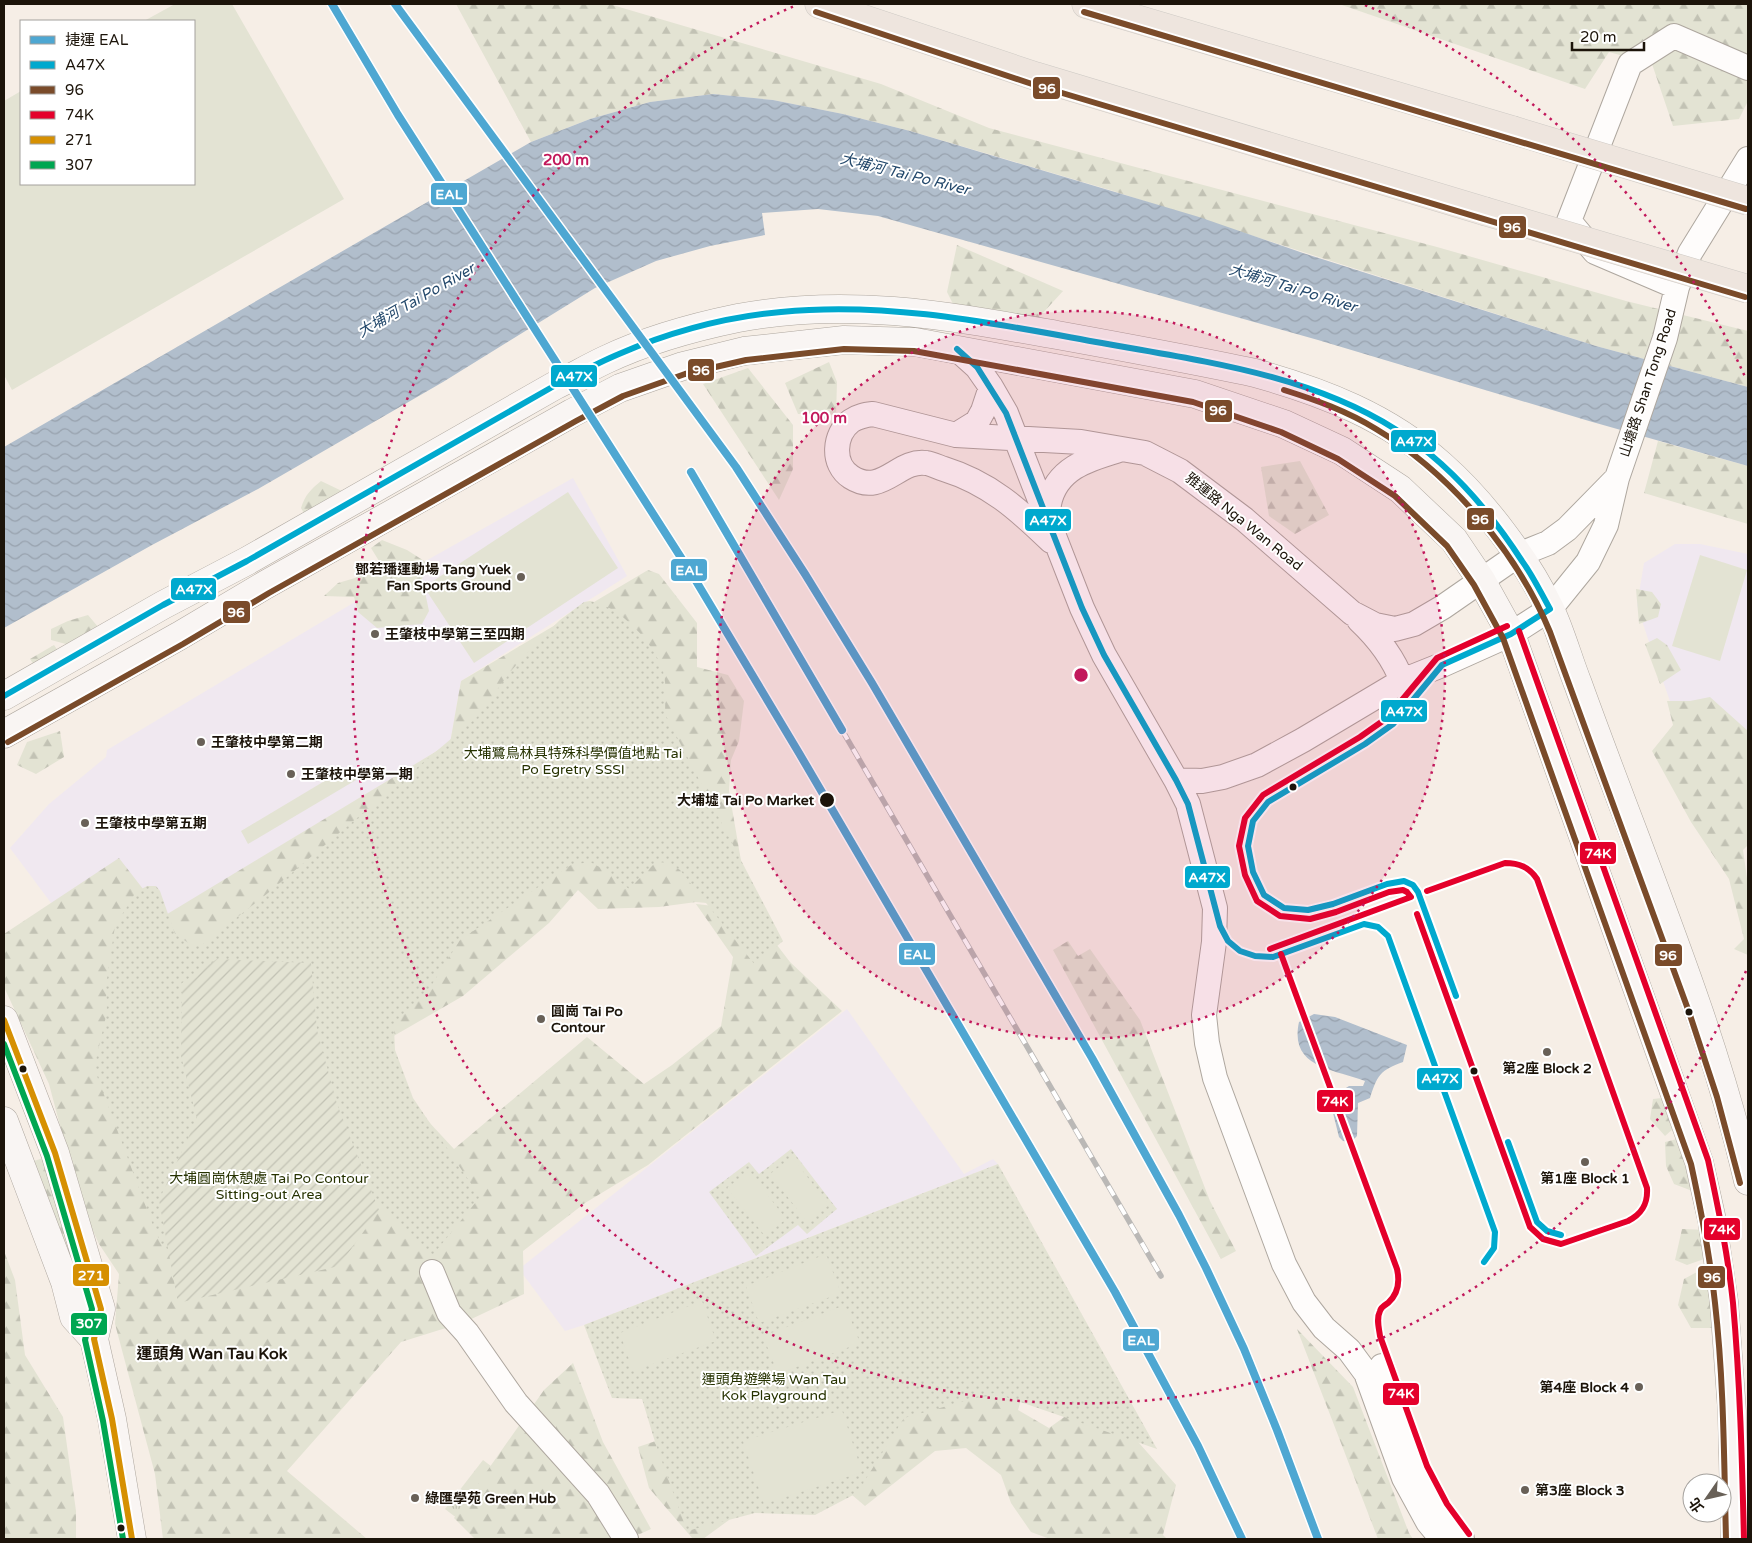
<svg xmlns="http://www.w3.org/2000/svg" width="1752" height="1543" font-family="'Varela Round','Noto Sans TC',sans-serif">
	<defs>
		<pattern id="grass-tufts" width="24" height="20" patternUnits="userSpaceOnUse" patternTransform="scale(1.25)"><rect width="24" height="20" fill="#e3e3d3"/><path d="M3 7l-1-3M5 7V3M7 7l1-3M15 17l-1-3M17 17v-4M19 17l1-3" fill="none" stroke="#c2c2b4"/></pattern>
		<pattern id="forest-firs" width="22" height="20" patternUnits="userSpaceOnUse" patternTransform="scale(1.25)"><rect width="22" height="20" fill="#e3e3d3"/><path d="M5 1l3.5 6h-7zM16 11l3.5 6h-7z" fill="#c2c2b4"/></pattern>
		<pattern id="park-dots" width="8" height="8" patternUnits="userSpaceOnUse" patternTransform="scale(1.25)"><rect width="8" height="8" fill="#e3e3d3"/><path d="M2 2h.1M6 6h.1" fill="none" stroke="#c2c2b4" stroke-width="1.8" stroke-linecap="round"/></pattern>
		<pattern id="garden-furrows" width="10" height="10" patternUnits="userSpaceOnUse" patternTransform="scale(1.25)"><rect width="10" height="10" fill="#e3e3d3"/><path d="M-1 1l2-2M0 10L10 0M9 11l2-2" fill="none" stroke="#c2c2b4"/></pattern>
		<pattern id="water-waves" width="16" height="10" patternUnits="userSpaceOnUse" patternTransform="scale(1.25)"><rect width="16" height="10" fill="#b1becc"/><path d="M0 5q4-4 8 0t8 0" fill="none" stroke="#98a2ae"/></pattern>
	</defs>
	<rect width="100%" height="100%" fill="#f6eee6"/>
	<path fill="#f0e8f0" d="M573,478l54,98 -166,105 -11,62 -286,174 -104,-2 -50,-67 39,-44 57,-47 1,-7 283,-169z
		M1675,544h25l48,10v197l-65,-13 -36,-102 -10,-31 7,-42z
		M847,1009l117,165 29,-15 5,5 -414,161 -19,6 -46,-62z"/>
	<path fill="url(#grass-tufts)" d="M483,1460l58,44 -57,35 -39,-30z"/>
	<path fill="url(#forest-firs)" d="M456,4h153l272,80 108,44 448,119 189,54 122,30v56l-152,-41 -486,-156 -200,-59 -67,-17 -70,-14 -60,-6 -63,8 -60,17 -59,23z
		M1339,4h409v97l-9,18 -66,7 -21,-62 -43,-12 -24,37z
		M957,245l106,46 -42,46 -65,-27 -9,-18z
		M829,362l8,20 -1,33 -38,-1 -13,-31z
		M748,368l45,57v44l-14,31 -76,-116z
		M1658,441l90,25v58l-104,-31z
		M1300,461l29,54 -34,19 -26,-18 -8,-49z
		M321,481l23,11 -39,23 -4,-7c4,-13 10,-19 20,-27z
		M382,540l25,10 25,16 -10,12 7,33 -7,13 -45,4 -19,-16 -4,-15 -30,-1 14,-13 17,-5 24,-17 -8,-13z
		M648,570l11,4 38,49v44l31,8 16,26 -5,40 -8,19 -2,31 20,116 -53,-5 -37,5 -61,2 -20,-19 -29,33 -86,73 -85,49 36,61 40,43 133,-112 57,47 28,-19 49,-39 12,-69 -37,-53 54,6 40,52 52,49 -194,154 -63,38 -62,48 1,43 -59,28 -64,20 -114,129 80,68h-204l-8,-65 -40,-150 4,-50 -20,-30 -18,-39 -32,-121 -45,-97v-53l115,-76 45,58 286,-173 11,-62z
		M1636,589l16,3 9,12 -3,13 -19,7z
		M88,615l11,13 -22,19 -26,-7v-11l17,-8z
		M1657,638l10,7 14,25 -21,14 -15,-40z
		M54,645l14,20 -22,18 -16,-24z
		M1710,697l38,34v114l-5,5 5,35v70l-14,-6 10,-10 -15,-60 -38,-57 -39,-71 21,-26 -6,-24h23z
		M60,731l4,26 -28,17 -19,-9 10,-23z
		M1068,941l10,15 12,-7 50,71 70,181 26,50 -15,8 -168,-309z
		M1662,1098l20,23 -17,15 -15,-17 3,-20z
		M1698,1134l-3,58 -21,-8 -8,-18 -1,-24z
		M46,1157l36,120 -7,1 -44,-116z
		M1682,1229l25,1v28l-20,7 -12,-5z
		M4,1251l11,29 10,75 38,62 13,94v28h-72z
		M1708,1266l12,62h-29l-13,-23 6,-26z
		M1297,1329l56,58 56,146 4,6h-35z
		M1032,1361l-14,49 31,18 47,-34 80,91 -13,50 4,4h-117l-19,-7 -20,-29 -10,-28 -35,-27 -31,3 -70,55 -20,-17 -2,-104z
		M573,1363l30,79 48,87 -22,10h-154l-21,-21 90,-128z
		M694,1428l35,92 -26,19h-10l-44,-51 -11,-41z"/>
	<path fill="url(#park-dots)" d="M590,601c29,4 65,43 73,70 4,14 2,29 2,43l118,227 -28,24 -75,-95 -10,-7 -14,-1 -27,27 -24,-19 -15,-8 -19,3 -111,75 -34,54 -24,21 -8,13 1,22 18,48 67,99 -48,59 -73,-70 -182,70 -13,-6 -12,-27 -58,-155 13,-56 -1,-27 9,-59 21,-34 11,-6h9l4,5 15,43 18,12 10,-2 65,-51 209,-176 34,-46 21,-24 28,-27 24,-18z
		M791,1149l46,60 -30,25 -9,-9 -42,31 -47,-64 40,-30 10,12z
		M998,1164l159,285 -163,-56 -90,25 -47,75 -42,22 -60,-2 -68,18 -32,-89 -13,-43 -30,-1 -28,-73z"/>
	<path fill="url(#garden-furrows)" d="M217,959l94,4 6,67 20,74 42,106 -40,56 -161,37 -19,-103 38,-81 -16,-63 1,-73z"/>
	<path fill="#e3e3d3" d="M175,4h57l112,195 -332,191 -8,-15v-274l17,-10v93h173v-163h-50z
		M568,492l50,76 -144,95 -50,-76z
		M1700,555l47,15 -27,91 -48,-15z
		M348,767l8,13 -108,64 -7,-13z
		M792,1157l37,48 -22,17 -37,-48z
		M749,1171l37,48 -21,17 -38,-48z
		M826,1254l15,39 -82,30 -13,-37z
		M702,1301l14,40 -83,30 -13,-38z
		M845,1305l15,38 -82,31 -15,-38z
		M842,1410l20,62 -98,32 -21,-63z"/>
	<path fill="url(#water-waves)" d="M713,94l60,6 70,14 67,17 289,86 104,36 293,93 152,41v79l-159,-45 -271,-81 -440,-124 -60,-7 -56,4 3,22 -55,11 -54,15 -61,27 -152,94 -185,107 -106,56 -148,83v-181l527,-305 59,-23 60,-17z
		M1314,1014l21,3 72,28 -4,17c-23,8 -26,14 -33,36l-12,5 -1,33 -6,6 -8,-1 -4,-4 -8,-32 4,-10 14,-9h14l2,-5c-32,-12 -76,-13 -66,-59z"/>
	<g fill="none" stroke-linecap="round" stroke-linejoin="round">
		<g stroke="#aea79f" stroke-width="26">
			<path id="street" d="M1677,287l-82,-35 -26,-31 61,-157 44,-28 74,32
				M957,349l20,18 14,20 15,26 76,195 22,47 72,125 12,24 27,104 -1,34 -10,73 3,28 8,35 69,186 20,38 20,26 25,22 17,23 38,105 24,44 14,17
				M956,435l21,-13 6,-11 8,-24
				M1052,523c-1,-5 -4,-13 -3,-19 7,-36 40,-45 70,-54
				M1051,541c-33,-32 -62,-58 -107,-72 -6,-2 -12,-5 -18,-6 -28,-4 -44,34 -75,14 -20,-13 -17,-43 0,-56 7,-5 14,-6 22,-7l83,21 125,7 64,11 35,18 64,48 108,94 23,12 20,4 19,-5 29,-17 75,-52 30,-12 19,-14 50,-51
				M1359,620c18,17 34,37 43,61
				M1176,780l26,1 21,-4 34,-12 46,-25 99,-59 40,-16 69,-31 39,-25 38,-47 18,-37 11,-47 48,-140 12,-51 13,-34 58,-94
				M432,1272l17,41 18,20 49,70 82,91 28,45
				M1382,1366l37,104 21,39 22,30"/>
		</g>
		<g stroke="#aea79f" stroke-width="29">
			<path id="secondary" d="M4,696l159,-91 84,-44 307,-175c17,-8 34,-18 51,-26 40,-19 89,-33 133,-42 111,-21 211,-2 319,17 66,12 132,24 198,38 68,19 133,44 186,92 42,37 85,94 109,144 11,23 18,50 28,75 18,50 37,100 56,150 43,114 87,229 114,347
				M4,734l175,-98 86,-51 307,-172 48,-25 63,-22 61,-15 100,-11 71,2 280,52 89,30 58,27 58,38 54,51 27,40 30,54 188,528 13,58 12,82 8,109 3,128
				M4,1020l51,133 46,156 -7,30 18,80 20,120
				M4,1121l61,161 9,35 20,22"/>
		</g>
		<g stroke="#cecac5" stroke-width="29">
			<path id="highway" d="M819,4l216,72 449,135
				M1086,4l426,126"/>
		</g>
		<use href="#street" stroke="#fefcfb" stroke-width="24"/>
		<use href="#secondary" stroke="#f9f5f3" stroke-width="28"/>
		<use href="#highway" stroke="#eee5de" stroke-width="28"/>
		<g stroke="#bab8b6" stroke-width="5.5">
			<path id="rail" d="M842,730l319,546"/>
		</g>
		<use href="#rail" stroke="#fff" stroke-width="4" stroke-dasharray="11" stroke-linecap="butt"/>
		<g stroke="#cecac5" stroke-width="29" stroke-linecap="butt">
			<path id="highway-bridge" d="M1512,130l236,71
				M1484,211l264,78"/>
		</g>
		<use href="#highway-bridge" stroke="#eee5de" stroke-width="28"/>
		<g stroke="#fff" stroke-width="10">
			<path id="bus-1" d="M957,349l20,18 29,46 76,195 22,47 72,125 12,24 32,122 8,15 12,10 15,5 18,1 91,-33 14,3 10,9 107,296 -1,16 -10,14
				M4,696l159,-91 84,-44 307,-175c22,-11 43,-23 65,-32 51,-22 107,-37 162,-42 108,-11 215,12 321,31 99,18 206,31 293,86 52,32 94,81 127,132 11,15 19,32 28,48
				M1456,996l-38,-104 -5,-7 -9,-4 -17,3 -54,20 -25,6 -24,-2 -20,-13 -11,-23 -5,-26 5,-25 15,-19 97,-58 28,-20 49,-59 69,-31 39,-25
				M1508,1142l29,80 10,9 14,4"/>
		</g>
		<g stroke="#fff" stroke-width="10">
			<path id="bus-2" d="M816,12l216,72 713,213
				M1084,12l662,197
				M1284,390c32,10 63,21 92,39 74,44 141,123 174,203l139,380 28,85 23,86
				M8,742l175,-98 86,-51 307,-172 47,-25 62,-22 61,-14 98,-11 70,2 279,51 88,30 57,27 57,37 52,50 27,39 29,53 188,526c10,46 19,92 24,139 9,79 9,158 11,236"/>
		</g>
		<g stroke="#fff" stroke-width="10">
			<path id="bus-3" d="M1519,631l189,529c10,47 20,95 25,143 7,78 9,157 11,236
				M1417,914l113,313 13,12 18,5 67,-23c14,-7 20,-17 19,-33l-110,-309c-8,-12 -18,-16 -32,-16l-78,28
				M1270,949l141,-52 -4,-5 -4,-2 -14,2 -53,20 -26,7 -30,-3 -23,-15 -12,-26 -6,-29 6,-28 18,-23 97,-58 27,-19 50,-60 70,-32
				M1281,954l116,315c3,13 1,25 -9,34 -3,2 -7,4 -8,8 -4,8 -1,17 0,25l47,130 20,38 22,30"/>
		</g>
		<g stroke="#fff" stroke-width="10">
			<path id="bus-4" d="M4,1020l51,133 46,156 -7,30 18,80 20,120"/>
		</g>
		<g stroke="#fff" stroke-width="10">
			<path id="bus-5" d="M4,1044l43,112 45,153 -7,31 18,81 20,118"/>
		</g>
		<use href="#bus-1" stroke="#00a9ce" stroke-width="6"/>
		<use href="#bus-2" stroke="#7a4b2a" stroke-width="6"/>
		<use href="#bus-3" stroke="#e4002b" stroke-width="6"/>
		<use href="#bus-4" stroke="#d69002" stroke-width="6"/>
		<use href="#bus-5" stroke="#00a651" stroke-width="6"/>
		<g stroke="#fff" stroke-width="11">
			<path id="metro-1" d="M332,4l66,111 298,466 103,172 316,539 83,154 44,93
				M395,4l341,463 69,107 67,109 220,375 87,157 27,53 38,81 33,81 41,109
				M691,472l151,258"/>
		</g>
		<use href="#metro-1" stroke="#4ea7d2" stroke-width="8"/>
	</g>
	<circle cx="1081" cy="675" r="364" fill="#c2185b" fill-opacity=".12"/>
	<g fill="none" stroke="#c2185b" stroke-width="2.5" stroke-dasharray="2.5 5">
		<circle cx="1081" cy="675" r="364"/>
		<path d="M1746 971A728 728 0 1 1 797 5M1365 5A728 728 0 0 1 1746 379"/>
	</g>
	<g fill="#686057" stroke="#fff" stroke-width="2">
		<circle cx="521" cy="577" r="5"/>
		<circle cx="375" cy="634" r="5"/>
		<circle cx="201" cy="742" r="5"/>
		<circle cx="291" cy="774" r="5"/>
		<circle cx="85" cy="823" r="5"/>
		<circle cx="541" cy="1019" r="5"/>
		<circle cx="1547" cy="1052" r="5"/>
		<circle cx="1585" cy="1162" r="5"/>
		<circle cx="1639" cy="1387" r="5"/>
		<circle cx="1525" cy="1490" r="5"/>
		<circle cx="415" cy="1498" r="5"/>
	</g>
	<g fill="#1c140a" stroke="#fff" stroke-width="2">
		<circle cx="1293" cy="787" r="4.5"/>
		<circle cx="827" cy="800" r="8"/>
		<circle cx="1689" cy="1012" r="4.5"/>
		<circle cx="23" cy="1069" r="4.5"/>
		<circle cx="1474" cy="1071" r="4.5"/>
		<circle cx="121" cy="1528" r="4.5"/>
	</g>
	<g text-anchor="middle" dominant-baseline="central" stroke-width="4" stroke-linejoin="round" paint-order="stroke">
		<g font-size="14" fill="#1c140a" stroke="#fff">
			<text transform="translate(1648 383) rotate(-72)">山塘路 Shan Tong Road</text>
			<text transform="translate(1244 522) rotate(39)">雅運路 Nga Wan Road</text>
		</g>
		<g font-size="14" font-weight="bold" fill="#1c140a" stroke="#fff" text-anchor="start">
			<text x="511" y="569" text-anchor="end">鄧若璠運動場 Tang Yuek<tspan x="511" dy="16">Fan Sports Ground</tspan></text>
			<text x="385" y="634">王肇枝中學第三至四期</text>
			<text x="211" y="742">王肇枝中學第二期</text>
			<text x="301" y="774">王肇枝中學第一期</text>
			<text x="95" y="823">王肇枝中學第五期</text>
			<text x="551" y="1011">圓崗 Tai Po<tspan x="551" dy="16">Contour</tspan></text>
			<text x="1547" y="1068" text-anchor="middle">第2座 Block 2</text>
			<text x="1585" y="1178" text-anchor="middle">第1座 Block 1</text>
			<text x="1629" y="1387" text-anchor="end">第4座 Block 4</text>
			<text x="1535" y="1490">第3座 Block 3</text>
			<text x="425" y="1498">綠匯學苑 Green Hub</text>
		</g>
		<g font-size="14" fill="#263200" stroke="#fff">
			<text x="573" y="753">大埔鷺鳥林具特殊科學價值地點 Tai<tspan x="573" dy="16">Po Egretry SSSI</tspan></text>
			<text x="269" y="1178">大埔圓崗休憩處 Tai Po Contour<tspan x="269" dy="16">Sitting-out Area</tspan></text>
			<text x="774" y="1379">運頭角遊樂場 Wan Tau<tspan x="774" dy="16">Kok Playground</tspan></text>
		</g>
		<g font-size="14" font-weight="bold" fill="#1c140a" stroke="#fff" text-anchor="end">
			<text x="814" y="800">大埔墟 Tai Po Market</text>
		</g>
		<g font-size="15" font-style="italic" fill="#24496c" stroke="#fff">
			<text transform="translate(905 174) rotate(14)">大埔河 Tai Po River</text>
			<text transform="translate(1293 288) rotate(17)">大埔河 Tai Po River</text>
			<text transform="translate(416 300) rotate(-30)">大埔河 Tai Po River</text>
		</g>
		<g font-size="16" font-weight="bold" fill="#1c140a" stroke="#fff">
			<text x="212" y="1354">運頭角 Wan Tau Kok</text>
		</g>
	</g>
	<circle cx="1081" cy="675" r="8" fill="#c2185b" stroke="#fff" stroke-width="2.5"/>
	<g font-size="15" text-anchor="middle" font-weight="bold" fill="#c2185b" stroke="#fff" stroke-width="4" stroke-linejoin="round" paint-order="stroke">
		<text x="566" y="165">200 m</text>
		<text x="824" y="423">100 m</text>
	</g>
	<g stroke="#fff" stroke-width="2">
		<rect x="1032" y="76" width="29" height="24" rx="5" fill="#7a4b2a"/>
		<rect x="430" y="182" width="38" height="24" rx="5" fill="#4ea7d2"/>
		<rect x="1498" y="215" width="29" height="24" rx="5" fill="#7a4b2a"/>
		<rect x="687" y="358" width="28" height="24" rx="5" fill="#7a4b2a"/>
		<rect x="550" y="364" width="48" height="24" rx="5" fill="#00a9ce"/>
		<rect x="1204" y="399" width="29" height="24" rx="5" fill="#7a4b2a"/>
		<rect x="1390" y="429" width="47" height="24" rx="5" fill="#00a9ce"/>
		<rect x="1466" y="507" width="29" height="24" rx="5" fill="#7a4b2a"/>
		<rect x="1024" y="508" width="48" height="24" rx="5" fill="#00a9ce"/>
		<rect x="670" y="558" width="38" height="24" rx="5" fill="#4ea7d2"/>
		<rect x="170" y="577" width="47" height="24" rx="5" fill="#00a9ce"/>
		<rect x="222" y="600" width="29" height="24" rx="5" fill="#7a4b2a"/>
		<rect x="1380" y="699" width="48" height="24" rx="5" fill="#00a9ce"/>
		<rect x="1579" y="841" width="38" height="24" rx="5" fill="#e4002b"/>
		<rect x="1184" y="865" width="47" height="24" rx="5" fill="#00a9ce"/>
		<rect x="898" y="942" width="38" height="24" rx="5" fill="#4ea7d2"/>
		<rect x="1654" y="943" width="29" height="24" rx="5" fill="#7a4b2a"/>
		<rect x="1416" y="1067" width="47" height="24" rx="5" fill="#00a9ce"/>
		<rect x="1316" y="1089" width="38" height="24" rx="5" fill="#e4002b"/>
		<rect x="1703" y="1217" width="38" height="24" rx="5" fill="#e4002b"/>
		<rect x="72" y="1263" width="38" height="24" rx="5" fill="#d69002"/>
		<rect x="1697" y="1265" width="29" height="24" rx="5" fill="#7a4b2a"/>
		<rect x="70" y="1312" width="38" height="24" rx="5" fill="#00a651"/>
		<rect x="1122" y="1328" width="38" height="24" rx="5" fill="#4ea7d2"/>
		<rect x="1382" y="1382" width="38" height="24" rx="5" fill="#e4002b"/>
	</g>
	<g font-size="14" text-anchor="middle" font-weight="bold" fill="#fff">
		<text x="1047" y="93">96</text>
		<text x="449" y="199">EAL</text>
		<text x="1512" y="232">96</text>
		<text x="701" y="375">96</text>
		<text x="574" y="381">A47X</text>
		<text x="1218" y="415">96</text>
		<text x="1414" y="446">A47X</text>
		<text x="1480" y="524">96</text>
		<text x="1048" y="525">A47X</text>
		<text x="689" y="575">EAL</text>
		<text x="194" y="594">A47X</text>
		<text x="236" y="617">96</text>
		<text x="1404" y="716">A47X</text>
		<text x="1598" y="858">74K</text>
		<text x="1207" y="882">A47X</text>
		<text x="917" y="959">EAL</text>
		<text x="1668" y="960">96</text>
		<text x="1440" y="1083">A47X</text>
		<text x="1335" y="1106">74K</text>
		<text x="1722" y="1234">74K</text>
		<text x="91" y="1280">271</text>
		<text x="1712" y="1282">96</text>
		<text x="89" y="1328">307</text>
		<text x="1141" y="1345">EAL</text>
		<text x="1401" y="1398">74K</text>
	</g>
	<rect width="1752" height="1543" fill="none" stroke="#1c140a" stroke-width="10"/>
	<rect x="20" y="20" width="175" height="165" fill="#ffffff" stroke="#a4a19d"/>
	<rect x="30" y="36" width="25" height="8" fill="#4ea7d2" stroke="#a4a19d"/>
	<text x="65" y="45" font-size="15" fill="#1c140a">捷運 EAL</text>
	<rect x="30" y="61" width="25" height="8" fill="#00a9ce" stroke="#a4a19d"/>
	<text x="65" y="70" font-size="15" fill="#1c140a">A47X</text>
	<rect x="30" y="86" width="25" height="8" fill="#7a4b2a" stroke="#a4a19d"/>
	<text x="65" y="95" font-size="15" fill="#1c140a">96</text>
	<rect x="30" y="111" width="25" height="8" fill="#e4002b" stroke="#a4a19d"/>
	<text x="65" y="120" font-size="15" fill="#1c140a">74K</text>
	<rect x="30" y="136" width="25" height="8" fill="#d69002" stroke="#a4a19d"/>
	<text x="65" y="145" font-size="15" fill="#1c140a">271</text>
	<rect x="30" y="161" width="25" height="8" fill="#00a651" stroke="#a4a19d"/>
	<text x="65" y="170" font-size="15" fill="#1c140a">307</text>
	<g transform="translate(1707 1498) rotate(236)"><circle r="24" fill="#ffffff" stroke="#a4a19d"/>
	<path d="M0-4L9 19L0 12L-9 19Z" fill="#686057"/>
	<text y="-8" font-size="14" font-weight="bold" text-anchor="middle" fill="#1c140a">北</text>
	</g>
	<path d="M1572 42v8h72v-8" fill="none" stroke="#1c140a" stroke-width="2.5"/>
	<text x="1580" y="42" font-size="15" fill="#1c140a" stroke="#ffffff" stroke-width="4" paint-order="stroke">20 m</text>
</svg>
